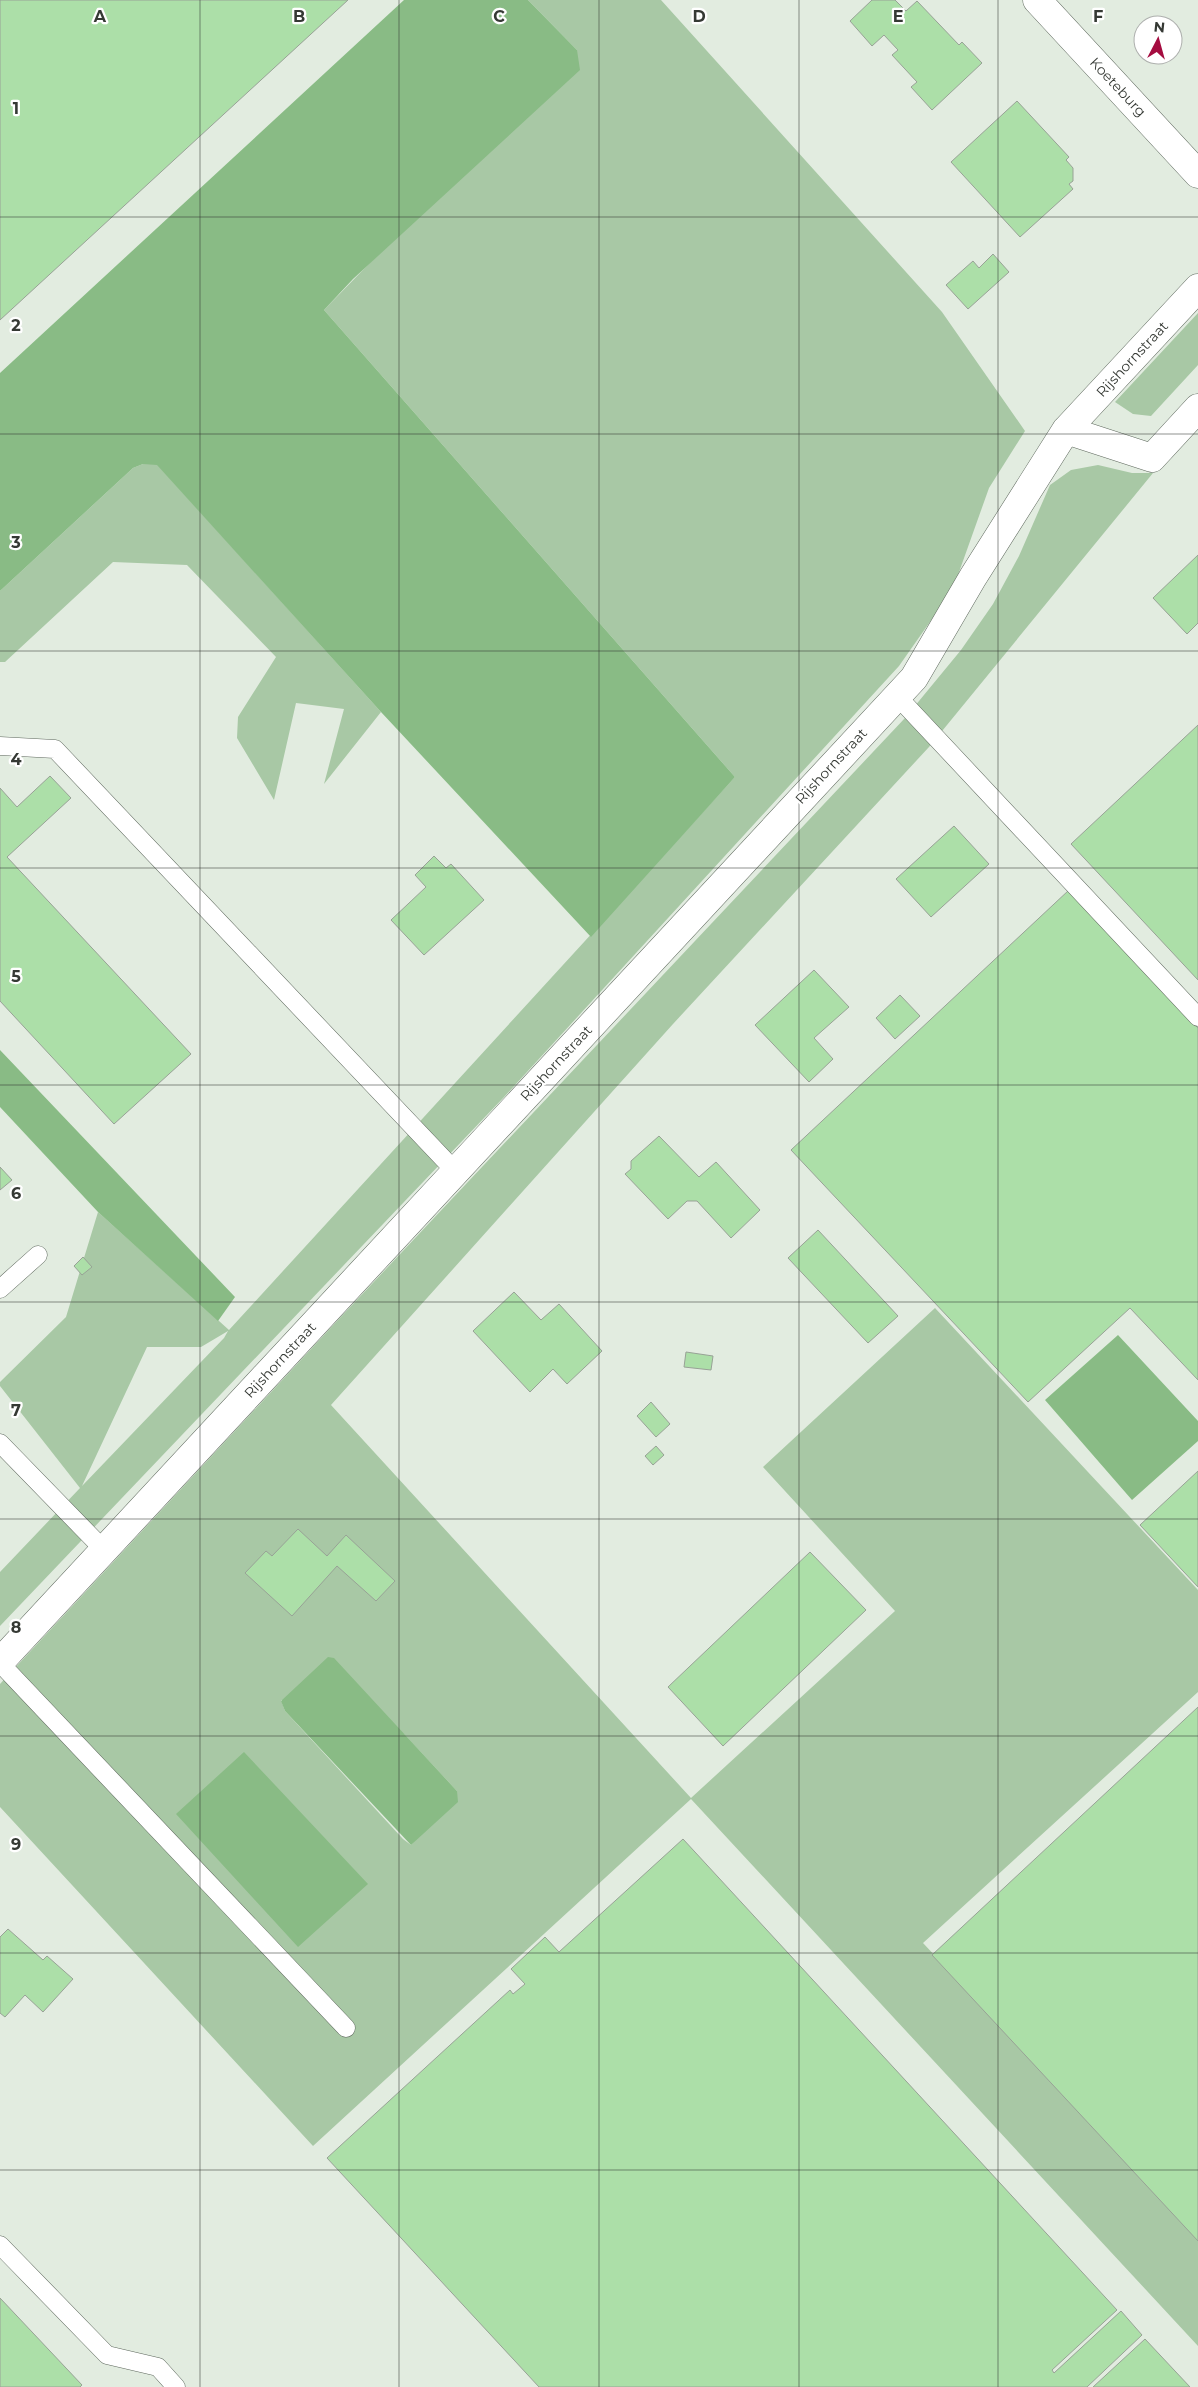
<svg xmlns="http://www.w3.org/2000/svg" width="1198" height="2387" font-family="Montserrat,sans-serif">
	<rect width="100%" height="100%" fill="#e2ece0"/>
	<path fill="#a8c8a5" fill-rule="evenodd" d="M528,0h133l281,312 83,119 -36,57 -36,101 -54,77 -394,430 -505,530v-54l80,-84 -80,-102v-4l66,-65 32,-105 131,118 506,-553 -411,-467 253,-260zM228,1331l-4,7 -142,148 65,-139h54z
		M1198,313v52l-47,51 -18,-2 -18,-12z
		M143,464h14l224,248 -57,72 20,-75 -48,-6 -22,97 -37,-62 1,-21 38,-60 -89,-92 -74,-3 -108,100h-5v-71l133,-123z
		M1098,465l34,8h21l-224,274 -256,277 -342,381 360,393 204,-187 -132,-144 172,-159 263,282v102l-275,251 275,292v111l-507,-547 -378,347 -313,-339v-123l337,-363 568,-603 56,-68 32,-46 26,-48 31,-71 21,-15zM281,1700l123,34 53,57 -46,54 -8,-6 -118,-128z"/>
	<path fill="#89bb85" d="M404,0h124l49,50 3,20 -227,209 -29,31 411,467 -144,160 -210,-225 -224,-247 -14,-1 -10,4 -133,123v-218z
		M0,1050l235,247 -17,24 -120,-109 -98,-105z
		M1118,1335l80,86v20l-66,59 -87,-100z
		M328,1657l6,1 123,133 1,11 -47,43 -126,-134 -4,-10z
		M244,1752l124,132 -70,63 -122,-133z"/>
	<path fill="#acdfa8" stroke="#98a296" d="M0,0h348l-348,320z
		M872,0h23l11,11 11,-10 42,44 3,-3 20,21 -50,47 -21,-23 6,-5 -25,-27 6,-5 -14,-15 -12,11 -22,-25z
		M1017,101l52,56 -3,3 7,8v13l-4,3 4,5 -53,48 -69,-75z
		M993,254l16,18 -41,37 -22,-24 27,-24 6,7z
		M1198,555v68l-11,11 -34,-36z
		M1198,725v255l-127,-136z
		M50,776l21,22 -64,59 184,197 -77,70 -114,-123v-213l17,19z
		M954,826l35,38 -58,53 -35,-38z
		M434,856l12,12 5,-4 33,36 -60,55 -33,-35 35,-33 -11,-12z
		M1069,890l129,138v352l-68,-72 -102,94 -237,-252z
		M814,970l35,37 -35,31 19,21 -24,23 -54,-57z
		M900,995l20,21 -25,23 -19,-21z
		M659,1136l40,41 17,-15 44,48 -29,28 -34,-37h-10l-19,18 -43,-45 6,-5v-8z
		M0,1167l12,13 -12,10z
		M818,1230l80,86 -30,27 -80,-85z
		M83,1257l9,10 -10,8 -8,-9z
		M514,1292l27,28 18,-16 43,47 -35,33 -14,-15 -23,23 -57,-61z
		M686,1352l27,4 -2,14 -27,-3z
		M651,1402l19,22 -14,13 -19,-21z
		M656,1446l8,9 -11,10 -8,-9z
		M1198,1471v116l-58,-62z
		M298,1529l29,27 19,-21 49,46 -19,20 -39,-35 -45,50 -47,-43 21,-22 6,5z
		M810,1552l56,58 -143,136 -55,-59z
		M1198,1707v534l-266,-286z
		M683,1839l434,471 -65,60 2,3 67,-62 21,24 -55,52h-548l-212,-229 183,-168 3,4 12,-10 -14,-15 34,-32 14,15z
		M8,1929l35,31 4,-4 26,23 -30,33 -18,-17 -20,22 -5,-4v-76z
		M0,2298l82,87 -2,2h-80z
		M1145,2339l45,48h-97z"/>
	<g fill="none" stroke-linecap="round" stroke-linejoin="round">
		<g stroke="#5f695e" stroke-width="19">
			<path id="lane" d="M897,696l301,321
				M0,746l55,3 401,423
				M0,1289l38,-34
				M0,1443l104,107
				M0,1663l346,365
				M0,2245l107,110 51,12 18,20"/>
		</g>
		<g stroke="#5f695e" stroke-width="29">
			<path id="street" d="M1037,0l161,174
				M1066,430l86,28 46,-50
				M0,1662l914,-984 59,-101 93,-147 132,-142"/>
		</g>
		<use href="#lane" stroke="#fff" stroke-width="18"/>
		<use href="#street" stroke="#fff" stroke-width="28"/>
	</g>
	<path fill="none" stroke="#353934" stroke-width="1" stroke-opacity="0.55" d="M200,0v2387M399,0v2387M599,0v2387M799,0v2387M998,0v2387M0,217h1198M0,434h1198M0,651h1198M0,868h1198M0,1085h1198M0,1302h1198M0,1519h1198M0,1736h1198M0,1953h1198M0,2170h1198"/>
	<g text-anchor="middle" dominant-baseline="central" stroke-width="4.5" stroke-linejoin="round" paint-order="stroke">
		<g font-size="14" fill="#353934" stroke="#fff">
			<text transform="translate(1118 87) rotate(47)">Koeteburg</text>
			<text transform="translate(1132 359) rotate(-47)">Rijshornstraat</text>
			<text transform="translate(831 766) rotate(-47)">Rijshornstraat</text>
			<text transform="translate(556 1063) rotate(-47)">Rijshornstraat</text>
			<text transform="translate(280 1360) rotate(-47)">Rijshornstraat</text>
		</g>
	</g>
	<g font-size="16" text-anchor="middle" font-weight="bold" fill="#353934" stroke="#fff" stroke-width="4.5" stroke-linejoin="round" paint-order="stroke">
		<text x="100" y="22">A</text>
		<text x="299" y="22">B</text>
		<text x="499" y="22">C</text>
		<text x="699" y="22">D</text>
		<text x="898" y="22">E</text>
		<text x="1098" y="22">F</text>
		<text x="16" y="114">1</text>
		<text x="16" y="331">2</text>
		<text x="16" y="548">3</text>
		<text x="16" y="765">4</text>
		<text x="16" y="982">5</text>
		<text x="16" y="1199">6</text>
		<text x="16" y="1416">7</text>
		<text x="16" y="1633">8</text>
		<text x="16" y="1850">9</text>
	</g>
	<g transform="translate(1158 40) rotate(6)"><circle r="24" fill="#ffffff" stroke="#aeb0ae"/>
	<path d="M0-4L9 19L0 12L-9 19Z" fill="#a50c40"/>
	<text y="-8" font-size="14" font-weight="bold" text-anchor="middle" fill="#353934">N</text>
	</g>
</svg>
